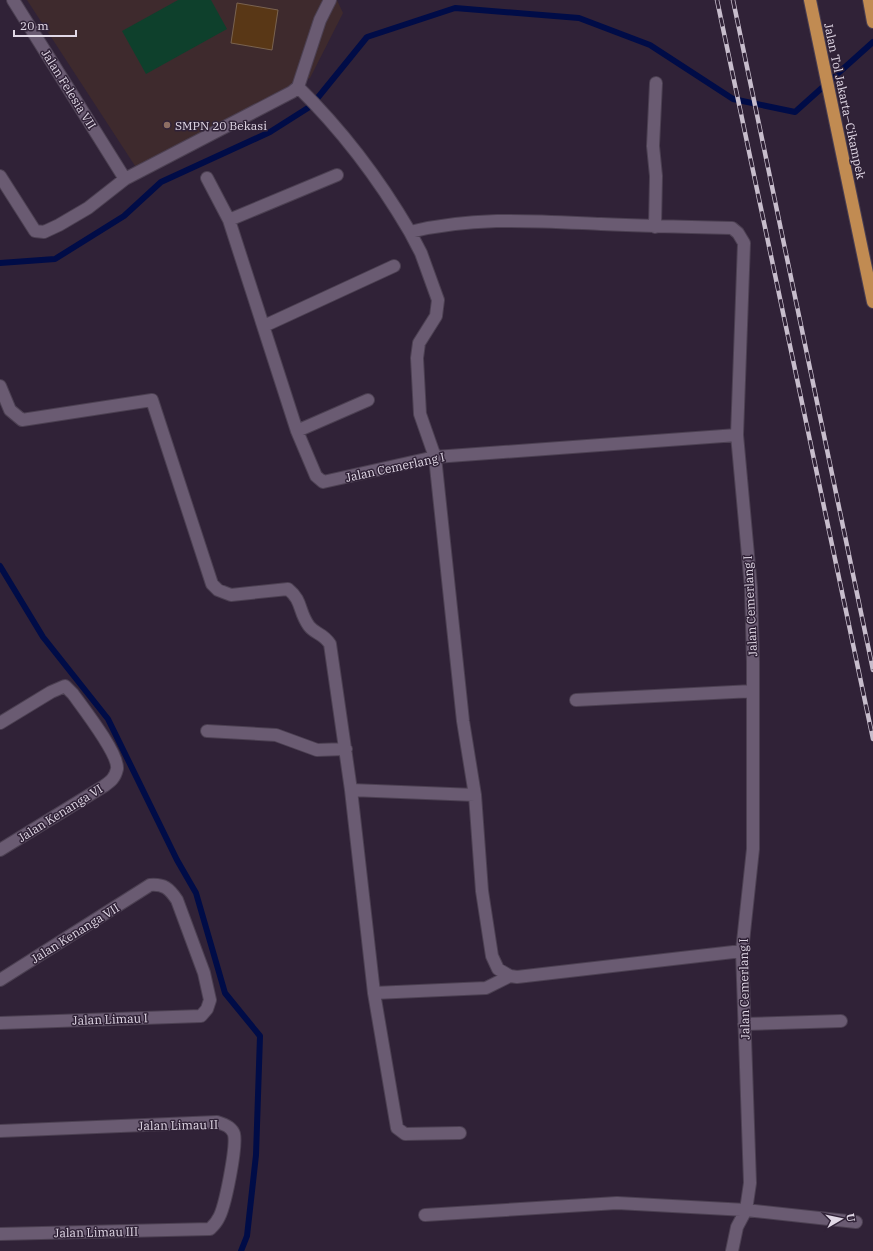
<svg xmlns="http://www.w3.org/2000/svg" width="873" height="1251" font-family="'IBM Plex Serif',serif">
	<rect width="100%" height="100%" fill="#302237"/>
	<path fill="#3e2a2d" d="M27,0h310l6,13 -33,65 -171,94z"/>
	<path fill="#0e402c" d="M178,0h33l16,29 -81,45 -24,-43z"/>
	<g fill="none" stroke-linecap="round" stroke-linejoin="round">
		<path stroke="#000c47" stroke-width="6" d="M0,263l55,-4 69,-43 37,-34 109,-50 41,-26 56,-69 88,-29 124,10 71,27 83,54 62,13 78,-70
			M0,566l43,71 65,82 69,141 19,33 29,100 35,43 -4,119 -9,81 -6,15"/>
	</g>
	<path fill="#593716" stroke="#7a6350" d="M237,3l41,7 -6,40 -41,-7z"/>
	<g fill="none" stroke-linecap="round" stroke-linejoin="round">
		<g stroke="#4c4052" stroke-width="14">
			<path id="street" d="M13,0l112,179
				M298,87c44,43 81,92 112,145 65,-16 126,-11 191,-8 44,2 87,3 131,4l6,5 6,10 -7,192 14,153 2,74v187l-11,102 8,232 -4,27 -9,17 -5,24
				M0,176l35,55 9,1 15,-7 29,-17 37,-29 167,-87 6,-5 22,-67 10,-20
				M207,178l22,42 68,211 19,45 7,6 112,-25 302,-22
				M229,220l108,-45
				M655,227l1,-51 -3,-30 3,-63
				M410,232l11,21 17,47 -2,16 -17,27 -2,15 3,56 15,43 28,264 12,74 7,96 10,65 6,13 12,7 7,1 225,-26
				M264,326l130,-60
				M0,386l10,24 12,10 130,-20 60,184 6,6 13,5 57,-6c15,12 10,22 21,37 6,8 14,7 21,18l21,146 124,5
				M297,431l71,-31
				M576,700l177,-9
				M0,723l51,-31 14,-6 8,8c10,14 46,60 44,75 -2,9 -6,12 -13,17l-104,64
				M207,731l69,4 41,15 29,-1
				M351,790l23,203 23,135 8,6 55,-1
				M0,980l150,-95c14,-1 19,3 27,15l27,73 6,27 -3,9 -6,7 -201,7
				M374,993l112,-5 24,-12
				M744,1024l97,-3
				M0,1131l217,-9c7,2 15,5 17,12 3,12 -9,75 -16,85 -2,4 -5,7 -8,10l-210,5
				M425,1215l192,-12 129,7 110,12"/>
		</g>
		<g stroke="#4c4052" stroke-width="14">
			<path id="highway" d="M810,0l63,302
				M869,0l4,22"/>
		</g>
		<use href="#street" stroke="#6a5b72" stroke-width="12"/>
		<use href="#highway" stroke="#c18b52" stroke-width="12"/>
		<g stroke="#c7bdcc" stroke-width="4.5">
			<path id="rail" d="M717,0l156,739
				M733,0l140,670"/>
		</g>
		<use href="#rail" stroke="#302237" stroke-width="3" stroke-dasharray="9" stroke-linecap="butt"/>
	</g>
	<circle fill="#8d6e63" stroke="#302237" stroke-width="1.5" cx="167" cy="125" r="4"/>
	<g text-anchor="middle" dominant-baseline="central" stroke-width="3" stroke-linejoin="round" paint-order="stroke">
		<g font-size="12" fill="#e1d8e6" stroke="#302237">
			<text transform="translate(69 89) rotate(58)">Jalan Felesia VII</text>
			<text transform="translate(845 101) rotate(78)">Jalan Tol Jakarta–Cikampek</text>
			<text transform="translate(395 467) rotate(-12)">Jalan Cemerlang I</text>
			<text transform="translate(750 606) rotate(-93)">Jalan Cemerlang I</text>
			<text transform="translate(60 813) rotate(-32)">Jalan Kenanga VI</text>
			<text transform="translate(75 933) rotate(-32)">Jalan Kenanga VII</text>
			<text transform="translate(744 989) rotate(-91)">Jalan Cemerlang I</text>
			<text transform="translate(110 1019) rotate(-2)">Jalan Limau I</text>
			<text transform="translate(178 1125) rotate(-1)">Jalan Limau II</text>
			<text transform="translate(96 1232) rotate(-1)">Jalan Limau III</text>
		</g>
		<g font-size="12" fill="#e1d8e6" stroke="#302237" text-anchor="start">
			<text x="175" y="125">SMPN 20 Bekasi</text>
		</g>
	</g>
	<g transform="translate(841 1219) rotate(81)" stroke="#302237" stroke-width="3" paint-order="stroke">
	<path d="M0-3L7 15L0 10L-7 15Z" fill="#e1d8e6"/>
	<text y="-6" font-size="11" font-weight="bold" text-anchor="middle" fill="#e1d8e6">U</text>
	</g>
	<path d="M14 30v6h62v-6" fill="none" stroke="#e1d8e6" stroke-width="2"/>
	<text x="20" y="30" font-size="12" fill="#e1d8e6" stroke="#302237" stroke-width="3" paint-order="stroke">20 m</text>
</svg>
